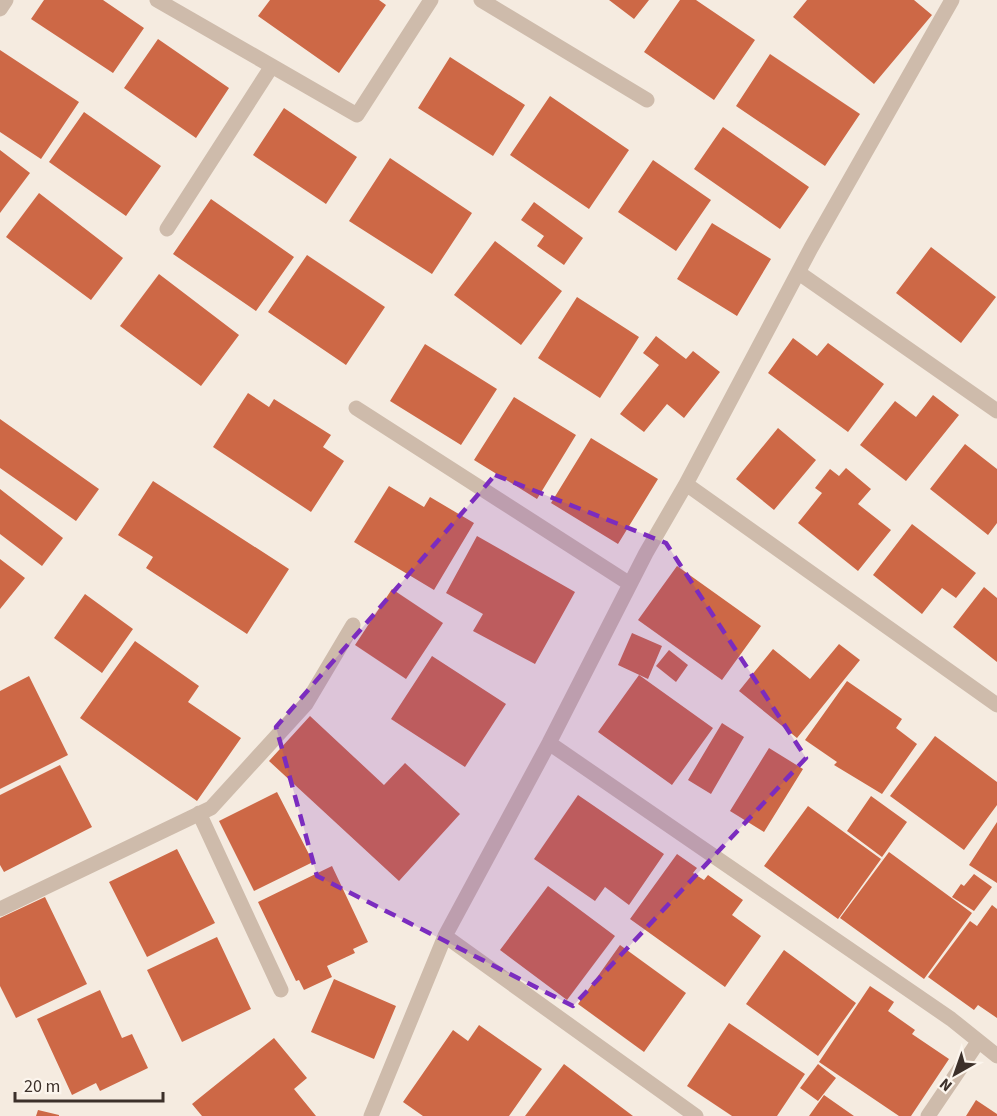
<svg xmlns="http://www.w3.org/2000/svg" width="997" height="1116" font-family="'Source Sans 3',sans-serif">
	<rect width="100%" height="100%" fill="#f5ebe0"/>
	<path fill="#cd6846" d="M44,0h59l41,28 -31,45 -82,-54z
		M270,0h109l7,5 -47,68 -81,-57z
		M609,0h40l-15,19z
		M680,0h16l59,40 -41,60 -70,-48z
		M807,0h107l18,15 -58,69 -81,-67z
		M158,39l71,49 -33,50 -72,-50z
		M0,50l79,52 -38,57 -41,-27z
		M770,54l90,60 -35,52 -89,-60z
		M450,57l75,48 -32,51 -75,-48z
		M550,96l79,54 -40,59 -79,-54z
		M284,108l73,49 -31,47 -73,-49z
		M84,112l77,54 -35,50 -77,-54z
		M723,127l86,60 -29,42 -86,-60z
		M0,150l30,23 -30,40z
		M390,158l82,55 -40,61 -83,-53z
		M653,160l58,40 -35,51 -58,-39z
		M39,193l84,65 -32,42 -85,-63z
		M211,199l83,58 -38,54 -83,-57z
		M534,202l49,36 -19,27 -27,-19 7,-10 -23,-16z
		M712,223l59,36 -34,57 -60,-37z
		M495,241l67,50 -41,54 -67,-50z
		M931,247l65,50 -35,46 -65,-50z
		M307,255l78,52 -39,58 -78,-53z
		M159,274l80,61 -38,51 -81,-60z
		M577,297l62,40 -39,61 -62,-40z
		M656,336l30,23 7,-8 27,21 -36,46 -17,-14 -23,28 -24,-18 39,-49 -16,-12z
		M793,338l24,18 11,-13 56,41 -36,48 -80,-59z
		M425,344l72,45 -36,56 -71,-44z
		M248,393l21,14 5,-8 57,36 -8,12 21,14 -33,51 -98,-65z
		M933,395l26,20 -53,66 -46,-36 35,-44 21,16z
		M514,397l62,38 -39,64 -63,-39z
		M0,419l99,70 -23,32 -76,-53z
		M778,428l38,32 -42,50 -38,-31z
		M591,438l67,41 -40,65 -67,-41z
		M965,444l32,25v54l-9,12 -58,-46z
		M846,468l25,21 -13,15 33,26 -33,41 -60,-48 24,-30 -7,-5 15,-19 9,7z
		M153,481l136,88 -42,65 -101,-66 7,-11 -35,-22z
		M389,486l35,21 6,-10 44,26 -40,67 -80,-48z
		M0,489l63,49 -21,28 -42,-32z
		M912,524l64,49 -20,25 -14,-10 -20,26 -49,-39z
		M477,536l98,56 -40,72 -62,-33 10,-17 -37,-21z
		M0,559l25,19 -25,31z
		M677,566l84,60 -39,54 -84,-60z
		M984,587l13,11v64l-44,-35z
		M392,589l51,34 -37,56 -51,-34z
		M85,594l48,35 -31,44 -48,-35z
		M632,633l30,13 -14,33 -30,-14z
		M135,641l64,45 -11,16 53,36 -44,63 -117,-83z
		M839,644l21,16 -63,78 -58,-47 34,-42 37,30z
		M669,650l19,15 -12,17 -20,-16z
		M432,656l74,48 -41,63 -74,-48z
		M639,675l74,53 -41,57 -74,-53z
		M29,676l39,79 -68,34v-98z
		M847,681l55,38 -6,9 21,16 -35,50 -48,-29 3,-3 -32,-22z
		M310,716l74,69 21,-22 55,51 -61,67 -130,-120z
		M722,723l22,14 -33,57 -23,-14z
		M935,736l62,46v23l-33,45 -74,-54z
		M769,748l34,21 -39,63 -34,-21z
		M60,765l32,62 -88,45 -4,-7v-70z
		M277,792l36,70 -59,29 -35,-70z
		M578,795l86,59 -35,51 -24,-18 -10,14 -61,-42z
		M871,796l36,26 -25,35 -35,-26z
		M808,806l73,53 -43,60 -74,-53z
		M997,822v61l-28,-18z
		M177,849l38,74 -68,34 -38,-75z
		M889,852l83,61 -48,66 -84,-61z
		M677,854l20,14 -4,5 11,7 4,-5 35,25 -11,15 29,21 -36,51 -95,-68z
		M332,866l36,76 -15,7 2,4 -28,13 5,11 -28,13 -5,-10 -3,1 -38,-79z
		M974,874l18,13 -18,24 -22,-14 9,-13 3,2z
		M548,886l67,50 -48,64 -67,-50z
		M45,897l42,87 -71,34 -16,-32v-68z
		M992,905l5,4v109l-19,-13 -4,5 -46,-33 42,-56 7,5z
		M217,937l34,72 -69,33 -35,-72z
		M620,945l66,48 -42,59 -66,-48z
		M784,950l72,53 -38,53 -72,-52z
		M334,979l62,27 -22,53 -63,-27z
		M870,986l24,16 -6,9 27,19 -3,4 37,25 -38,57h-12l-80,-54z
		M100,990l22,48 10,-4 16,34 -48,23 -4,-8 -24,12 -35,-76z
		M729,1023l76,51 -28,42h-45l-45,-30z
		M479,1025l63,44 -33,47h-86l-20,-14 50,-72 15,11z
		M274,1038l33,40 -13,11 22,27h-114l-10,-12z
		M564,1064l69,52h-108z
		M818,1064l18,14 -18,23 -18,-13z
		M824,1095l30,21h-45z
		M976,1100l21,14v2h-31z
		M38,1110l21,5v1h-23z"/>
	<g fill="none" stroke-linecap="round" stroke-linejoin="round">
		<path stroke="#cebbab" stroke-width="15" d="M157,0l200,115 74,-115
			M481,0l166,100
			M0,9l6,-9
			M167,229l105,-163
			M799,273l198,138
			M356,408l274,176
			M686,484l311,221
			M549,743l402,276 46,37
			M199,813l82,177
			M0,909l211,-101 95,-104 47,-79
			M445,936l251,180
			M371,1116l74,-180 104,-193 97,-190 40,-69 125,-236 141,-248
			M928,1116l50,-74"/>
	</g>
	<path fill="#7b2cbf" fill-opacity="0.2" stroke="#7b2cbf" stroke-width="4.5" stroke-dasharray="12 8" stroke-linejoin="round" d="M495,475l171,68 140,215 -233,248 -256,-130 -41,-149z"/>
	<g transform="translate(955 1074) rotate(220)" stroke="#fcf5ed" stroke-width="4.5" paint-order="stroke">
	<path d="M0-4.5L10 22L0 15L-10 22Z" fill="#3c302a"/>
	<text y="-9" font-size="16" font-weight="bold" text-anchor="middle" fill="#3c302a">N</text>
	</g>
	<path d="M15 1092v9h148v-9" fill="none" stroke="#3c302a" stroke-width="3"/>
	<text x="24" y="1092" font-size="18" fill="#3c302a" stroke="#fcf5ed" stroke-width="4.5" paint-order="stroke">20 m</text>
</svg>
